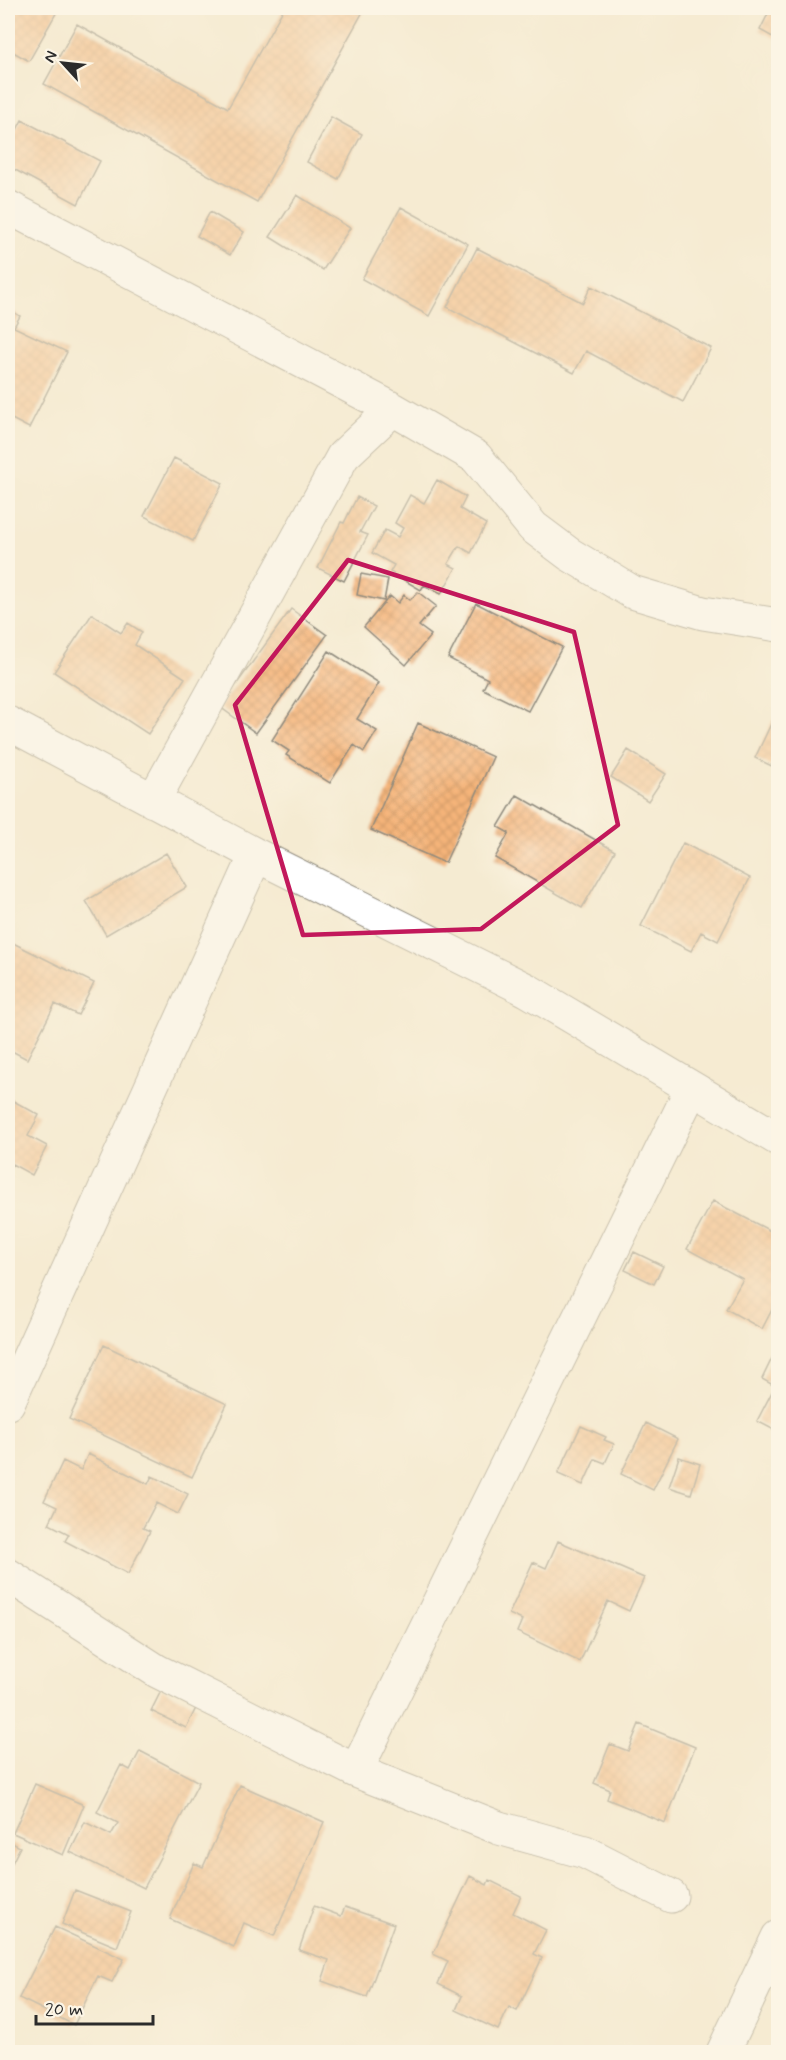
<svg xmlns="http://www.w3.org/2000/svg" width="786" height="2060" font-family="Mynerve,sans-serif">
	<defs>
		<pattern id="building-cross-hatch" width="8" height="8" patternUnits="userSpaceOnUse" patternTransform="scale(1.5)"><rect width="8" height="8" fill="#f5b479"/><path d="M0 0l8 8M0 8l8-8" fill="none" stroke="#d29b69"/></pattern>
	</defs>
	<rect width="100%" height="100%" fill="#fcf5e5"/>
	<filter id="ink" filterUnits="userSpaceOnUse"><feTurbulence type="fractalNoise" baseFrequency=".0167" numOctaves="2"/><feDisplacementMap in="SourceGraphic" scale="12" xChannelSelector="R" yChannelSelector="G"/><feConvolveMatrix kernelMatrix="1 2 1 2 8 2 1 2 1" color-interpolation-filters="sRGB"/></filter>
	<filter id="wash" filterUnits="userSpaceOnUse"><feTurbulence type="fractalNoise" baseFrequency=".008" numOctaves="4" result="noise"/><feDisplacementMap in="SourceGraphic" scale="24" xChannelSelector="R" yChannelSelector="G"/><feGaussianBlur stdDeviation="1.35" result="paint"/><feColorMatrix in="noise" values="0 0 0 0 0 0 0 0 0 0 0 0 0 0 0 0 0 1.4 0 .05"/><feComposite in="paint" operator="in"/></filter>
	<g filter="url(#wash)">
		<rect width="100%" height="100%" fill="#f5ebd2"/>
		<g id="blocks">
			<path fill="url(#building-cross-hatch)" d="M8,8h51l-30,53 -21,-12z
				M284,8h81l-108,194 -213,-118 33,-60 151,84z
				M771,8h7v32l-18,-10z
				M331,117l31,17 -24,45 -31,-17z
				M22,120l78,41 -22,43 -70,-38v-19z
				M297,195l53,33 -27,42 -53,-33z
				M401,207l67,37 -39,72 -67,-37z
				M210,212l34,20 -14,23 -33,-19z
				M477,248l106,55 8,-17 120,62 -28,54 -97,-51 -12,22 -127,-66z
				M8,309l12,7 -6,11 53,25 -38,76 -21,-11z
				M174,458l49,25 -30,58 -49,-25z
				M437,480l29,17 -6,12 26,15 -15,29 -12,-7 -11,18 8,4 -15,26 -17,-9 -3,5 -31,-18 4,-7 -22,-12 13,-23 13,7 5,-9 -8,-5 15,-28 14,8z
				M357,497l17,9 -14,26 8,3 -24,46 -26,-13 23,-46 3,1z
				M361,574l27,5 -4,22 -27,-6z
				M418,592l18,14 -17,20 12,9 -25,30 -42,-38 26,-31 8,7 6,-8 6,5z
				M476,603l86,44 -34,64 -45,-22 5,-10 -40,-21z
				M291,609l36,26 -71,98 -36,-26z
				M92,614l29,19 7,-10 14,9 -7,13 50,33 -37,56 -94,-62z
				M329,651l50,32 -22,36 20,12 -13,21 -10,-7 -24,38 -44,-28 3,-4 -17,-11z
				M778,709v60l-23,-11z
				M418,723l75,34 -48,106 -74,-33z
				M628,750l38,24 -18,27 -37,-24z
				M517,795l98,56 -33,57 -87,-50 14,-25 -11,-6z
				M683,843l67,35 -32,63 -17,-9 -10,19 -50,-25z
				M166,853l21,34 -81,48 -20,-34z
				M13,943l81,40 -16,32 -23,-11 -28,55 -19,-10v-95z
				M8,1098l31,17 -11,21 19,10 -15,29 -20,-11 -4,8z
				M713,1201l65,34v63l-16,31 -36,-20 17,-30 -56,-30z
				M634,1252l29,14 -9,18 -29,-14z
				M104,1345l123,59 -35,73 -123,-58z
				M778,1346v86l-21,-11 18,-35 -13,-7z
				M646,1423l32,16 -25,51 -32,-16z
				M581,1426l25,11 -2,3 10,4 -9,19 -10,-4 -12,26 -25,-11z
				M88,1454l60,30 4,-8 36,18 -10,20 -22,-11 -13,25 7,3 -22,43 -63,-33 4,-7 -20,-10 8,-17 -13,-6 19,-40 18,9z
				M679,1457l21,7 -9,30 -22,-7z
				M558,1541l86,37 -15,33 -21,-10 -28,61 -63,-30 5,-12 -13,-6 24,-52 13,6z
				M162,1689l35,17 -11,22 -35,-17z
				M639,1724l56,23 -30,76 -58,-24 3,-9 -16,-7 16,-39 18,7z
				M140,1751l59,31 -55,106 -74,-36 15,-30 26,13 7,-12 -21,-11 24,-47 9,5z
				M35,1784l49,21 -21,50 -50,-22z
				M240,1785l84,37 -50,114 -30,-13 -10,24 -64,-28 24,-56 9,4z
				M8,1841l12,6 -12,24z
				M470,1876l17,9 2,-5 32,16 -8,17 33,17 -12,24 8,4 -25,53 -8,-4 -11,23 -42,-20 6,-14 -24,-12 10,-23 -15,-7z
				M75,1890l56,22 -14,35 -55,-23z
				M314,1906l27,10 4,-9 49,17 -27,73 -45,-16 7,-21 -30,-10z
				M55,1927l69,32 -12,23 -14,-6 -24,49 -55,-27z"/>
		</g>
	</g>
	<g filter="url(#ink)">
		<use href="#blocks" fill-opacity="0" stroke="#908b7e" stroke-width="1.5"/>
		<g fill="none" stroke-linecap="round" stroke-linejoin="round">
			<g stroke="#908b7e" stroke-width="35">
				<path id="minor" d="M8,207l385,202 83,48 57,70 36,27 63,38 71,21 75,12
					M8,723l248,132 271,135 251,149
					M153,801l190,-345 50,-47
					M8,1403l248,-548
					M8,1575l149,96 199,100 143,57 86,24 86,44
					M356,1771l336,-683
					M723,2052l55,-115"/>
			</g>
			<use href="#minor" stroke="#fff" stroke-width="33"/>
		</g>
	</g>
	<path d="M0 0H786V2060H0ZM348,560l226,72 44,193 -137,104 -178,6 -68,-230z" fill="#f5ebd2" fill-opacity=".55" fill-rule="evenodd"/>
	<path fill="none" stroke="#c2185b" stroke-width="4.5" stroke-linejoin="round" d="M348,560l226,72 44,193 -137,104 -178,6 -68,-230z"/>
	<rect width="786" height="2060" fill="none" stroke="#fcf5e5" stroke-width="30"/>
	<g transform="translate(63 63) rotate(297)" stroke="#fcf5e5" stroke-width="4.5" paint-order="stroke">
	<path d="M0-4.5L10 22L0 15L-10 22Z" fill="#2b2b2b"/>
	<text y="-9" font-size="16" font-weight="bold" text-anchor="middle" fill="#2b2b2b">N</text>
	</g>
	<path d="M36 2015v9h117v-9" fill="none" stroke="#2b2b2b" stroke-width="3"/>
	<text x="45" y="2015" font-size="18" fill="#2b2b2b" stroke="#fcf5e5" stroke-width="4.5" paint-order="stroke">20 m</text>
</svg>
